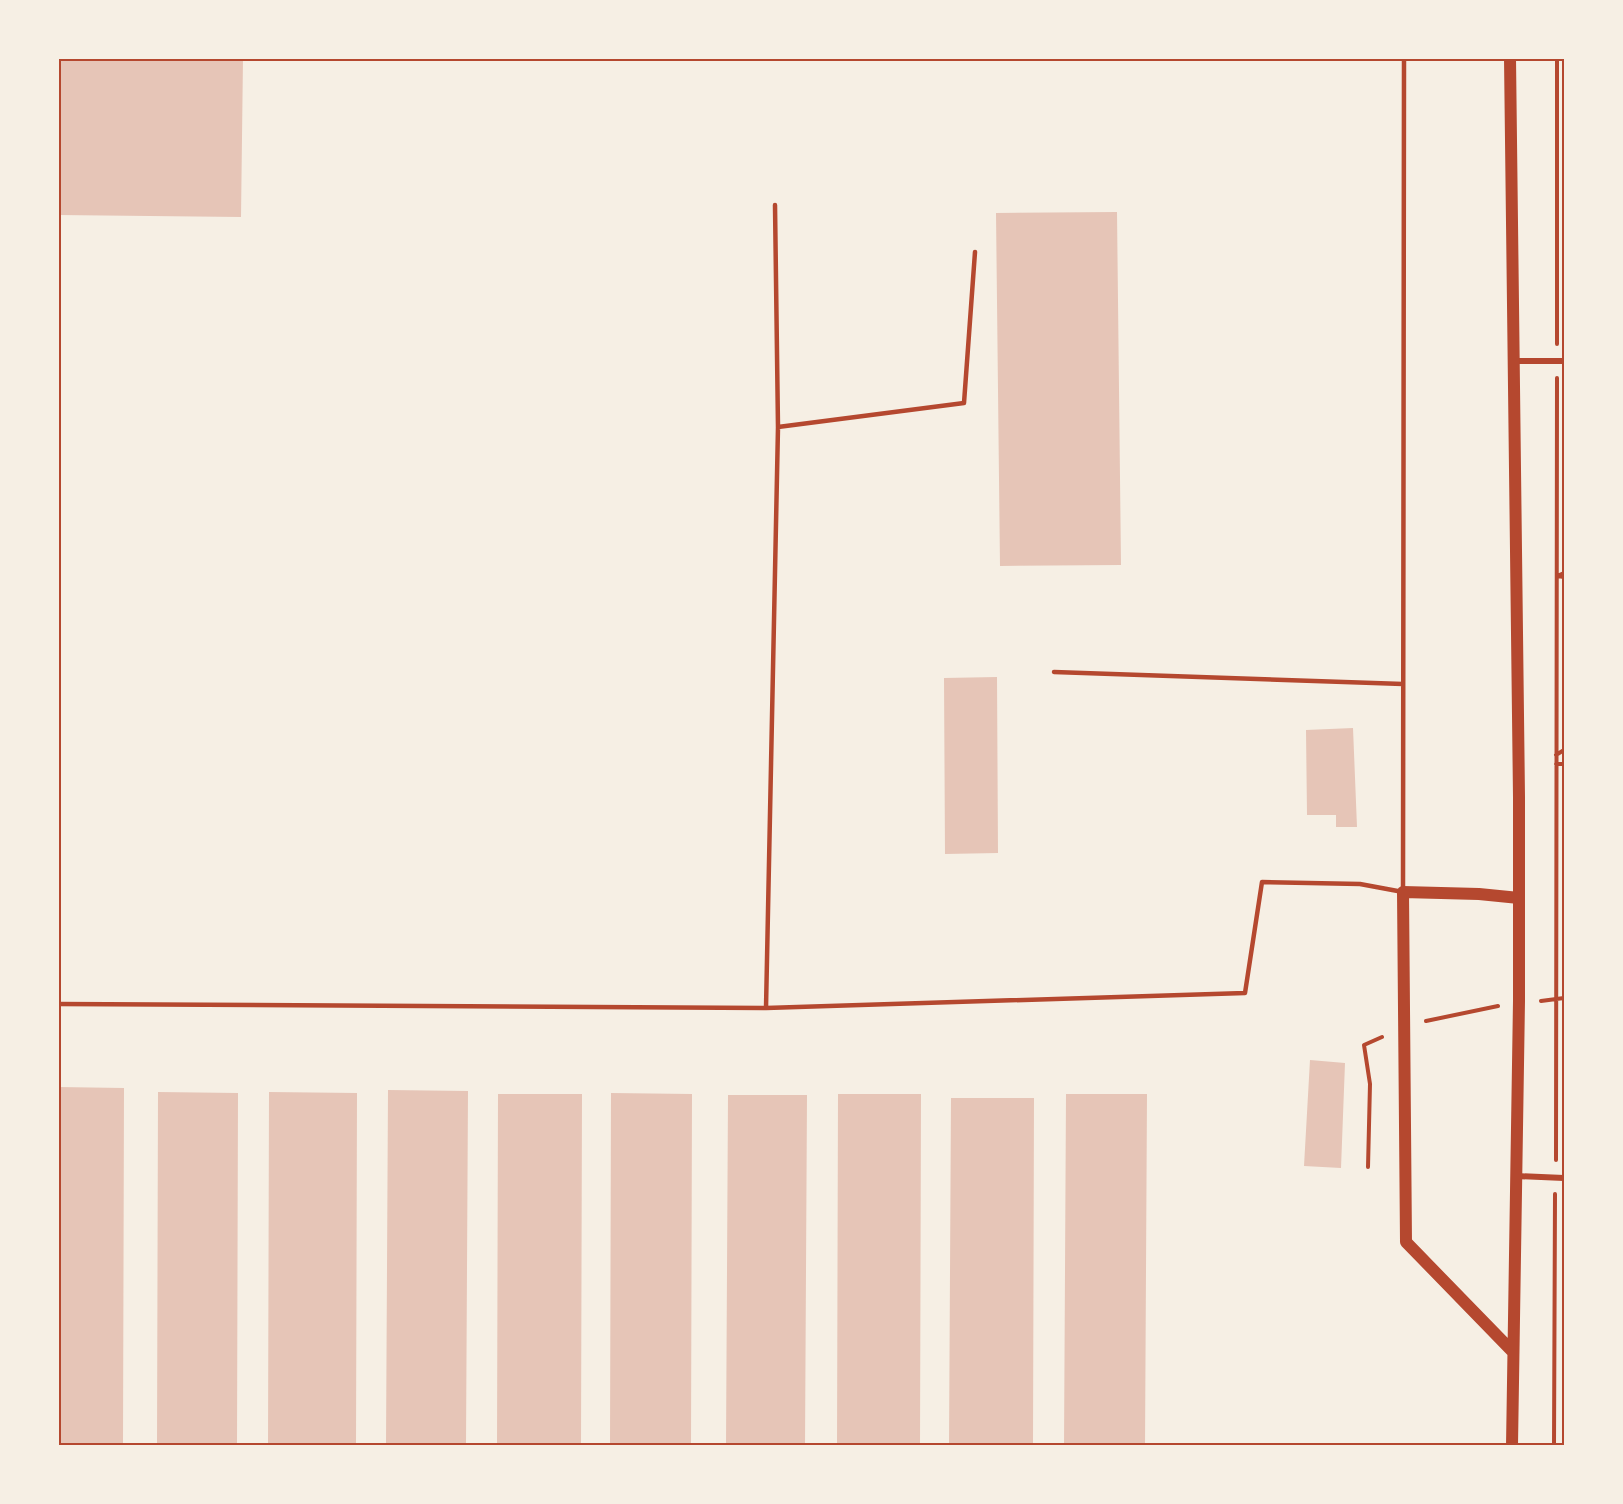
<svg xmlns="http://www.w3.org/2000/svg" width="1623" height="1504" font-family="'PT Sans',sans-serif">
	<rect width="100%" height="100%" fill="#f6efe4"/>
	<path fill="#e6c5b7" d="M58,58h185l-2,159 -183,-2z
		M1117,212l4,353 -121,1 -4,-353z
		M997,677l1,176 -53,1 -1,-176z
		M1353,728l4,99h-21v-12h-29l-1,-85z
		M1310,1060l35,3 -4,105 -37,-2z
		M58,1087l66,1 -1,358h-65z
		M388,1090l80,1 -2,355h-80z
		M158,1092l80,1 -1,353h-80z
		M269,1092l88,1 -1,353h-88z
		M611,1093l81,1 -1,352h-81z
		M498,1094h84l-1,352h-84z
		M838,1094h83l-1,352h-83z
		M1066,1094h81l-2,352h-81z
		M728,1095h79l-2,351h-79z
		M951,1098h83l-1,348h-84z"/>
	<g fill="none" stroke-linecap="round" stroke-linejoin="round">
		<path stroke="#b5482f" stroke-width="4" d="M1557,58v286
			M1564,573l-7,3 7,1
			M1556,755l8,-5
			M1556,764h8
			M1541,1001l23,-3
			M1426,1021l72,-15
			M1556,1160l1,-782
			M1368,1167l2,-83 -6,-39 18,-8
			M1554,1446l1,-252"/>
		<path stroke="#b5482f" stroke-width="4.5" d="M775,205l3,222
			M1054,672l349,12
			M58,1004l708,4 479,-15 17,-111 98,2 43,8 1,-834
			M766,1008l12,-581 186,-24 11,-151"/>
		<path stroke="#b5482f" stroke-width="6" d="M1514,361h50
			M1516,1176l48,2"/>
		<path stroke="#b5482f" stroke-width="12" d="M1510,58l9,739v204l-7,445
			M1513,1352l-107,-110 -3,-350 76,2 40,4"/>
	</g>
	<rect width="1623" height="1504" fill="none" stroke="#f6efe4" stroke-width="120"/>
	<rect x="60" y="60" width="1503" height="1384" fill="none" stroke="#b5482f" stroke-width="2"/>
</svg>
